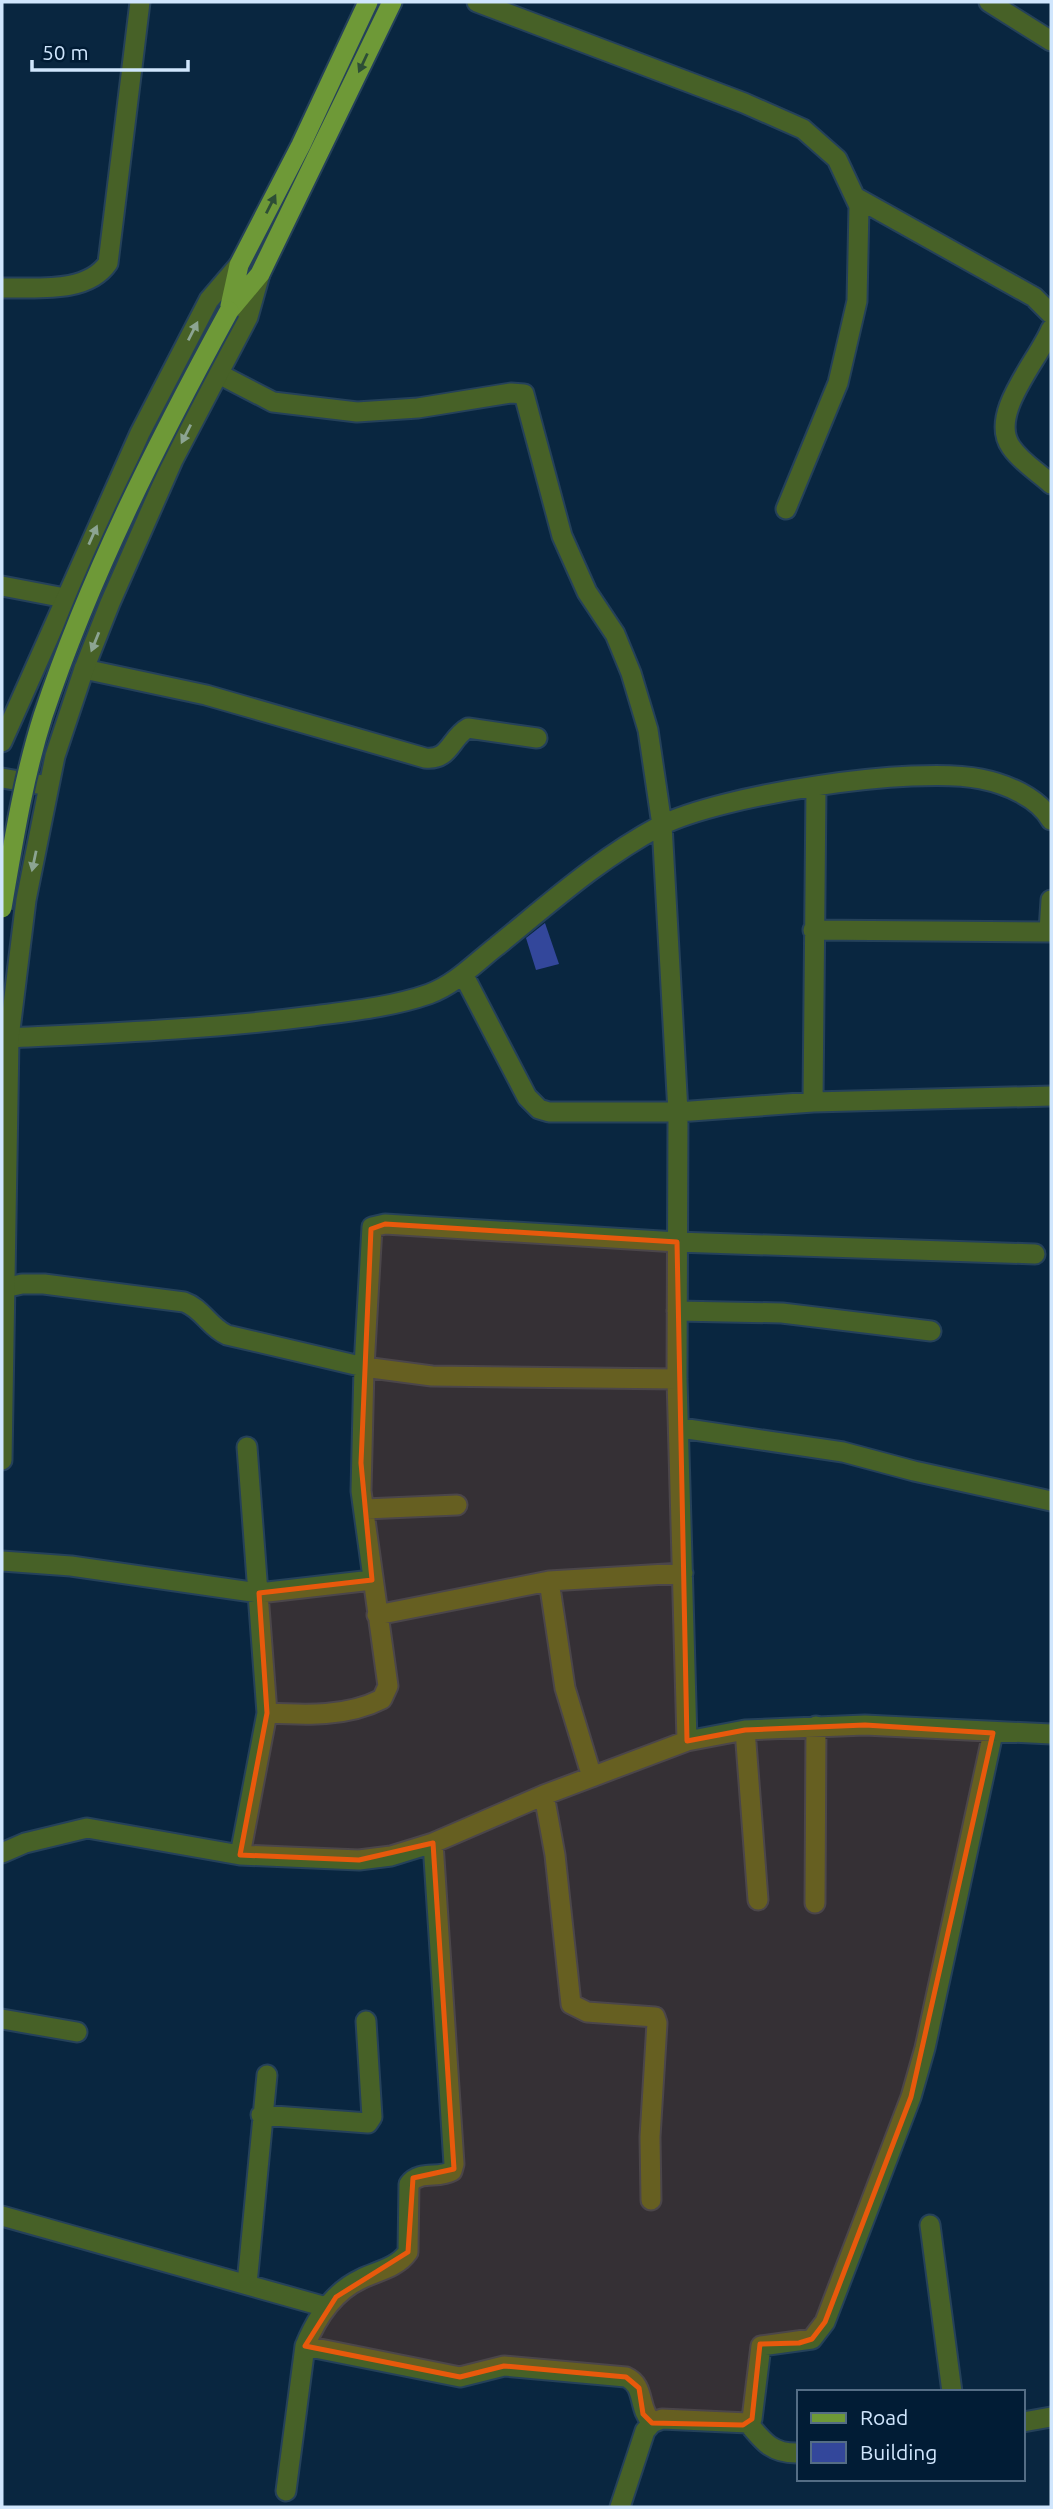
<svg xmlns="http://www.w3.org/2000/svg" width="1053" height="2509" font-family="Ubuntu,sans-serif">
	<rect width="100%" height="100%" fill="#092640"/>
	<path fill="#33479b" d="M545,923l14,41 -23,6 -10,-32z"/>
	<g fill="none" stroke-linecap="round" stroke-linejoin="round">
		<g stroke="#25415a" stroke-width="23">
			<path id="minor" d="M477,2l267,101 59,26 34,30 22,47 -2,95 -19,82 -52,126
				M989,2l62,39
				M857,198l177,99 17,17
				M2,288c34,-1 85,6 106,-25l32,-261
				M1051,329c-13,32 -63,85 -40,118 10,15 27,25 40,37
				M217,373l56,29 84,10 61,-4 93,-15 13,1 38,142 25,56 28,42 16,39 17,57 14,95 16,287 -1,267 10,362
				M2,586l63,12
				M84,669l122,26 219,63c25,3 25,-20 43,-30l69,10
				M813,930l238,2
				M1049,931l2,-31
				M463,974l64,123 12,12 10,3h129l135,-10 238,-6
				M9,1038c102,-5 203,-9 304,-22 38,-5 79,-9 116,-22 27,-10 46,-31 68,-48 53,-43 103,-88 163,-120 60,-31 255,-61 321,-47 25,5 57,18 70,41
				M813,1102l3,-314
				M4,1288l18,-4h22l140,18c18,6 25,25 43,33l137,32 68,9 245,3
				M677,1311l105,2 149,18
				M681,1428l162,24 71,19 137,30
				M365,1509l92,-4
				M2,1561l69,5 188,27 113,-13
				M549,1581l16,107 27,89
				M377,1615l172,-34 134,-8
				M267,1713c39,2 80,4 115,-14l6,-13 -27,-195 3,-124 8,-140 13,-3 292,18 358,12
				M745,1730l13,170
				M544,1795l11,60 16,149 16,8 68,5 2,6 -7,114 1,63
				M2,1853l23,-10 62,-15 153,27 119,5 32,-4 42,-13 111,-48 143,-54 58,-11 120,-5 186,9
				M240,1855l27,-142 -20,-266
				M815,1903l1,-177
				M2,2019l75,13
				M261,2115l107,8 4,-6 -6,-96
				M2,2216l324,91
				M930,2225l22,167
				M247,2284l20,-209
				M305,2346l155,31 44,-11 122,11c20,9 11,30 26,46
				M1023,2422l28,-5
				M748,2423c16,20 25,31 51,30
				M286,2491l19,-145c11,-27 28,-54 56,-67 16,-8 36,-11 47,-27l1,-68c11,-14 29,-5 43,-13l2,-7 -21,-321
				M620,2507l25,-76 7,-8 10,-4 86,4 4,-4 9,-73 51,-7 13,-17 86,-225 14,-49 68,-315"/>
		</g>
		<g stroke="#25415a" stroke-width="23">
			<path id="tertiary" d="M2,742l138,-309 69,-133 30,-35
				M2,778l47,8
				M2,1460l7,-422 17,-138 29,-144 29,-87 26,-66 63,-143 75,-143 12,-43"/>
		</g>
		<g stroke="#25415a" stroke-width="23">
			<path id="primary" d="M230,306l9,-41 62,-120 67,-143
				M229,311l31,-37 132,-272"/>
		</g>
		<use href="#minor" stroke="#476127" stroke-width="19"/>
		<use href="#tertiary" stroke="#476127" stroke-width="19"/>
		<use href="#primary" stroke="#6e9937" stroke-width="19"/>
		<g stroke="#25415a" stroke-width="23" stroke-linecap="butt">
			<path id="primary-bridge" d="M2,908c11,-64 21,-129 41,-192 47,-141 115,-275 186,-405"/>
		</g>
		<use href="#primary-bridge" stroke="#6e9937" stroke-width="19"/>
	</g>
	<defs><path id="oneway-solid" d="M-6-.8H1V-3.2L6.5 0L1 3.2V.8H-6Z" transform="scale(1.75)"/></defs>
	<g fill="#2d4e36">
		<use href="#oneway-solid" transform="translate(363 63) rotate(115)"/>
		<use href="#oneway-solid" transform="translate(271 204) rotate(-63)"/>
	</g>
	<g fill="#8ca492">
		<use href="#oneway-solid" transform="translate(193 331) rotate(-63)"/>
		<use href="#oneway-solid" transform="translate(186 434) rotate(117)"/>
		<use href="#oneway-solid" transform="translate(93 535) rotate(-66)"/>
		<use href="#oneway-solid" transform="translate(95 642) rotate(112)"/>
		<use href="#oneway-solid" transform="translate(34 861) rotate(102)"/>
	</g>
	<path fill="#e8590c" fill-opacity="0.2" stroke="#e8590c" stroke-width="5" stroke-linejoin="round" d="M385,1224l292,18 10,499 58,-11 120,-5 128,8 -82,364 -86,225 -13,17 -13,4 -39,1 -8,75 -9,6 -91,-2 -9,-9 -4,-26 -13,-11 -122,-11 -44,11 -155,-31 31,-49 72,-45 5,-74 41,-9 -21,-326 -74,17 -119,-5 27,-142 -8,-120 113,-13 -11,-117 10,-234z"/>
	<rect width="1053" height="2509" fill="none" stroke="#d0e6fd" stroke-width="7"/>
	<rect x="797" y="2390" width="228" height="91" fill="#011c35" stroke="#546d85" stroke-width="2"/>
	<rect x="811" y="2413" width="35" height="10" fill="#6e9937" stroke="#546d85" stroke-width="2"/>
	<text x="860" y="2425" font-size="21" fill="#d0e6fd">Road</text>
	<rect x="811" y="2442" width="35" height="21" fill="#33479b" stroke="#546d85" stroke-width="2"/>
	<text x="860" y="2460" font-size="21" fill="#d0e6fd">Building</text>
	<path d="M32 60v10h156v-10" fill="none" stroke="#d0e6fd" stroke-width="3.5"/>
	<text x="42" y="60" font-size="21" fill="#d0e6fd" stroke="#011c35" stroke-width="5" paint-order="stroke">50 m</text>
</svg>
